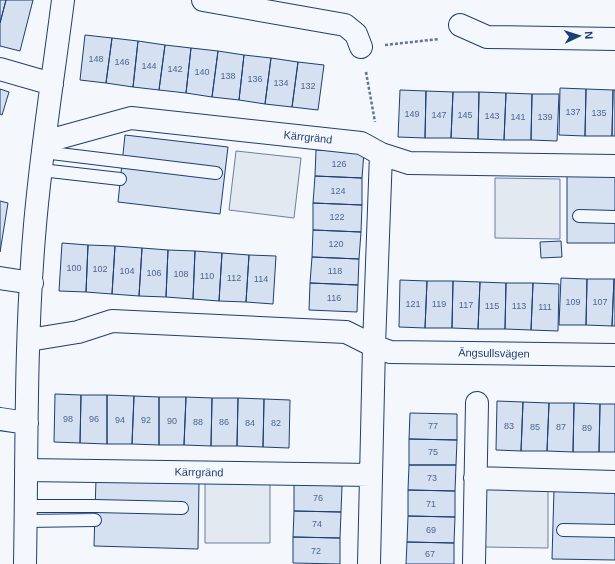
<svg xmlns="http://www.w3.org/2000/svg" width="615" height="564" font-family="Arial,sans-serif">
	<rect width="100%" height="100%" fill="#f4f7fb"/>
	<path fill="#e3e9f0" stroke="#687fa3" d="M236,151l65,7 -7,60 -65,-8z
		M495,178l65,1v60l-65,-1z
		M205,483h65v60h-65z
		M483,487l65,1v60l-65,-1z"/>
	<path fill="#d5e0f0" stroke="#1d3f73" d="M0,0h6l-6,23z
		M6,0h27l-13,51 -20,-5v-23z
		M85,35l27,3 -6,45 -26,-3z
		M112,38l26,3 -5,46 -27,-4z
		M138,41l27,4 -6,45 -26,-3z
		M165,45l26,3 -5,45 -27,-3z
		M191,48l27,3 -6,46 -26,-4z
		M218,51l26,4 -5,45 -27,-3z
		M244,55l27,3 -6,46 -26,-4z
		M271,58l27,4 -6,45 -27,-3z
		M298,62l26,3 -6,45 -26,-3z
		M560,88l26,1 -1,47 -26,-1z
		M0,89l9,3 -7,23 -2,-1z
		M586,89l27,1 -1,46h-27z
		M400,90l26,1 -1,47 -27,-1z
		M613,90h2v46h-3z
		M426,91l27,1 -2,46h-26z
		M453,92h26l-1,47 -27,-1z
		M479,92l27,1 -2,47 -26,-1z
		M506,93l26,1 -1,46h-27z
		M532,94h27l-2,47 -26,-1z
		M125,135l103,12 -8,67 -102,-12z
		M316,150l48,2 -2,26 -47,-2z
		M567,174l48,1v68h-48z
		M315,176l47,2v27l-49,-2z
		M0,201l8,2 -8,49z
		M313,203l49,2 -1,27 -48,-2z
		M313,230l48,2 -2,27 -47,-2z
		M561,241l1,16 -21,1 -1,-16z
		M62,243l26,2 -2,47 -27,-1z
		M88,245l27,1 -3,48 -26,-2z
		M115,246l27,2 -3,48 -27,-2z
		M142,248l26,2 -2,47 -27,-1z
		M168,250l27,1 -2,48 -27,-2z
		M195,251l27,2 -3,48 -26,-2z
		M222,253l27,2 -3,47 -27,-1z
		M249,255l27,1 -3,48 -27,-2z
		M312,257l47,2 -1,26 -48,-2z
		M561,278l26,1 -1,46h-27z
		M587,279h27l-2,47 -26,-1z
		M614,279h1v47h-3z
		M400,280l27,1 -2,47 -26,-1z
		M427,281h26l-1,47h-27z
		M453,281l27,1 -2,47 -26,-1z
		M480,282l26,1 -1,46h-27z
		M310,283l48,2 -1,27 -48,-2z
		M506,283h27l-2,47 -26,-1z
		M533,283l26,1 -1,47 -27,-1z
		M55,394l26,1 -1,48 -26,-1z
		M81,395h26v49l-27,-1z
		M107,395l27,1 -2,48h-25z
		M134,396l25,1v48l-27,-1z
		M159,397h27l-2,48h-25z
		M186,397l26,1 -1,48 -27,-1z
		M212,398h26l-1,48h-26z
		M238,398l26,1 -1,48 -26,-1z
		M264,399l26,1 -1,48 -26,-1z
		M497,401l26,1 -2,49 -25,-1z
		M523,402l26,1 -2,48h-26z
		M549,403h25l-1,49 -26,-1z
		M574,403l26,1 -1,48h-26z
		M600,404h15v48h-16z
		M410,413l47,1v26l-48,-1z
		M409,439l48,1 -1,25h-47z
		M409,465h47l-1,26 -47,-1z
		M96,479l103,2 -1,68 -104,-3z
		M294,484l48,2 -1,26 -47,-1z
		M554,489l61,1v70l-63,-1z
		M408,490l47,1v26l-47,-1z
		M294,511l47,1 -1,26 -47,-1z
		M408,516l47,1 -1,26 -47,-1z
		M293,537l47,1v26l-47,-1z
		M407,542l47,1v21h-48z"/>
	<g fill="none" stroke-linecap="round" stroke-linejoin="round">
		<g stroke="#1d3f73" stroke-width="14">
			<path id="service" d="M43,152l173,21
				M41,170l79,9
				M579,216l36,1
				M26,506h69l87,2
				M26,521l69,-1
				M563,530l52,1"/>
		</g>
		<g stroke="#1d3f73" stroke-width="24">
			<path id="minor" d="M203,0l142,25 11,9 5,13
				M460,25l27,12 128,2
				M0,69l52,15
				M44,142l87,-24 230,25 20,11 28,9 206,3
				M0,278l32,5
				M29,340l49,-8 34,-11 234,11 28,14 16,6 225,3
				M0,419l27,4
				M26,470l345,5
				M475,478l140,4
				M25,564c2,-109 0,-218 9,-327 6,-79 19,-158 29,-237
				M369,564l5,-218 7,-192
				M474,564l3,-161"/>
		</g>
		<path stroke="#5e769c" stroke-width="2.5" stroke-dasharray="3 2" stroke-linecap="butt" d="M385,45l54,-6
			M366,72l9,50"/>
		<use href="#service" stroke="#f4f7fb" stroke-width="12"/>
		<use href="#minor" stroke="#f4f7fb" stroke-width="22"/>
	</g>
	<g text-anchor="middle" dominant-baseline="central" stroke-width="3" stroke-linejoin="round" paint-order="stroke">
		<g font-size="9" fill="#4b6792">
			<text x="96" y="59">148</text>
			<text x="122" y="62">146</text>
			<text x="149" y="66">144</text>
			<text x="175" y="69">142</text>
			<text x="202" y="72">140</text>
			<text x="228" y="76">138</text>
			<text x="255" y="79">136</text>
			<text x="281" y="83">134</text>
			<text x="308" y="86">132</text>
			<text x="573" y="112">137</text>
			<text x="599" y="113">135</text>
			<text x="412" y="114">149</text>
			<text x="439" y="115">147</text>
			<text x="465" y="115">145</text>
			<text x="492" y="116">143</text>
			<text x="518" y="117">141</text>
			<text x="545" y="117">139</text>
			<text x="339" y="164">126</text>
			<text x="338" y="191">124</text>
			<text x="337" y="217">122</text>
			<text x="336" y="244">120</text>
			<text x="74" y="268">100</text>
			<text x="100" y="269">102</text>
			<text x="127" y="271">104</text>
			<text x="335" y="271">118</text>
			<text x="154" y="273">106</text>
			<text x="181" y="274">108</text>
			<text x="207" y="276">110</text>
			<text x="234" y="278">112</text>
			<text x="261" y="279">114</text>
			<text x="334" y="298">116</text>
			<text x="573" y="302">109</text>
			<text x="600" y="302">107</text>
			<text x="413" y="304">121</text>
			<text x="439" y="304">119</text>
			<text x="466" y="305">117</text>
			<text x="492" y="306">115</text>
			<text x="519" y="306">113</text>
			<text x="545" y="307">111</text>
			<text x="68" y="419">98</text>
			<text x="94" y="419">96</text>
			<text x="120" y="420">94</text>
			<text x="146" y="420">92</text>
			<text x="172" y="421">90</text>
			<text x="198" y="422">88</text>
			<text x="224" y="422">86</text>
			<text x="250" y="423">84</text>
			<text x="276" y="423">82</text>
			<text x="433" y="426">77</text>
			<text x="509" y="426">83</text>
			<text x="535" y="427">85</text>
			<text x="561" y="427">87</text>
			<text x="587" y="428">89</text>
			<text x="433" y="452">75</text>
			<text x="432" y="478">73</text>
			<text x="318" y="498">76</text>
			<text x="431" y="504">71</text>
			<text x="317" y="524">74</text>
			<text x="431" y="530">69</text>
			<text x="316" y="551">72</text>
			<text x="430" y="554">67</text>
		</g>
		<g font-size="11" fill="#1d3f73" stroke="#f4f7fb">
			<text transform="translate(308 137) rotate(6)">Kärrgränd</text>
			<text transform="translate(494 353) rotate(1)">Ängsullsvägen</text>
			<text transform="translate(199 472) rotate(1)">Kärrgränd</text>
		</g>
	</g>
	<g transform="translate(579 36) rotate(86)" stroke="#f4f7fb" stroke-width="3" paint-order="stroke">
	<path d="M0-3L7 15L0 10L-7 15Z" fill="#1d3f73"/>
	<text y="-6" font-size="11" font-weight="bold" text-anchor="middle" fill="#1d3f73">N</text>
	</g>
</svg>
